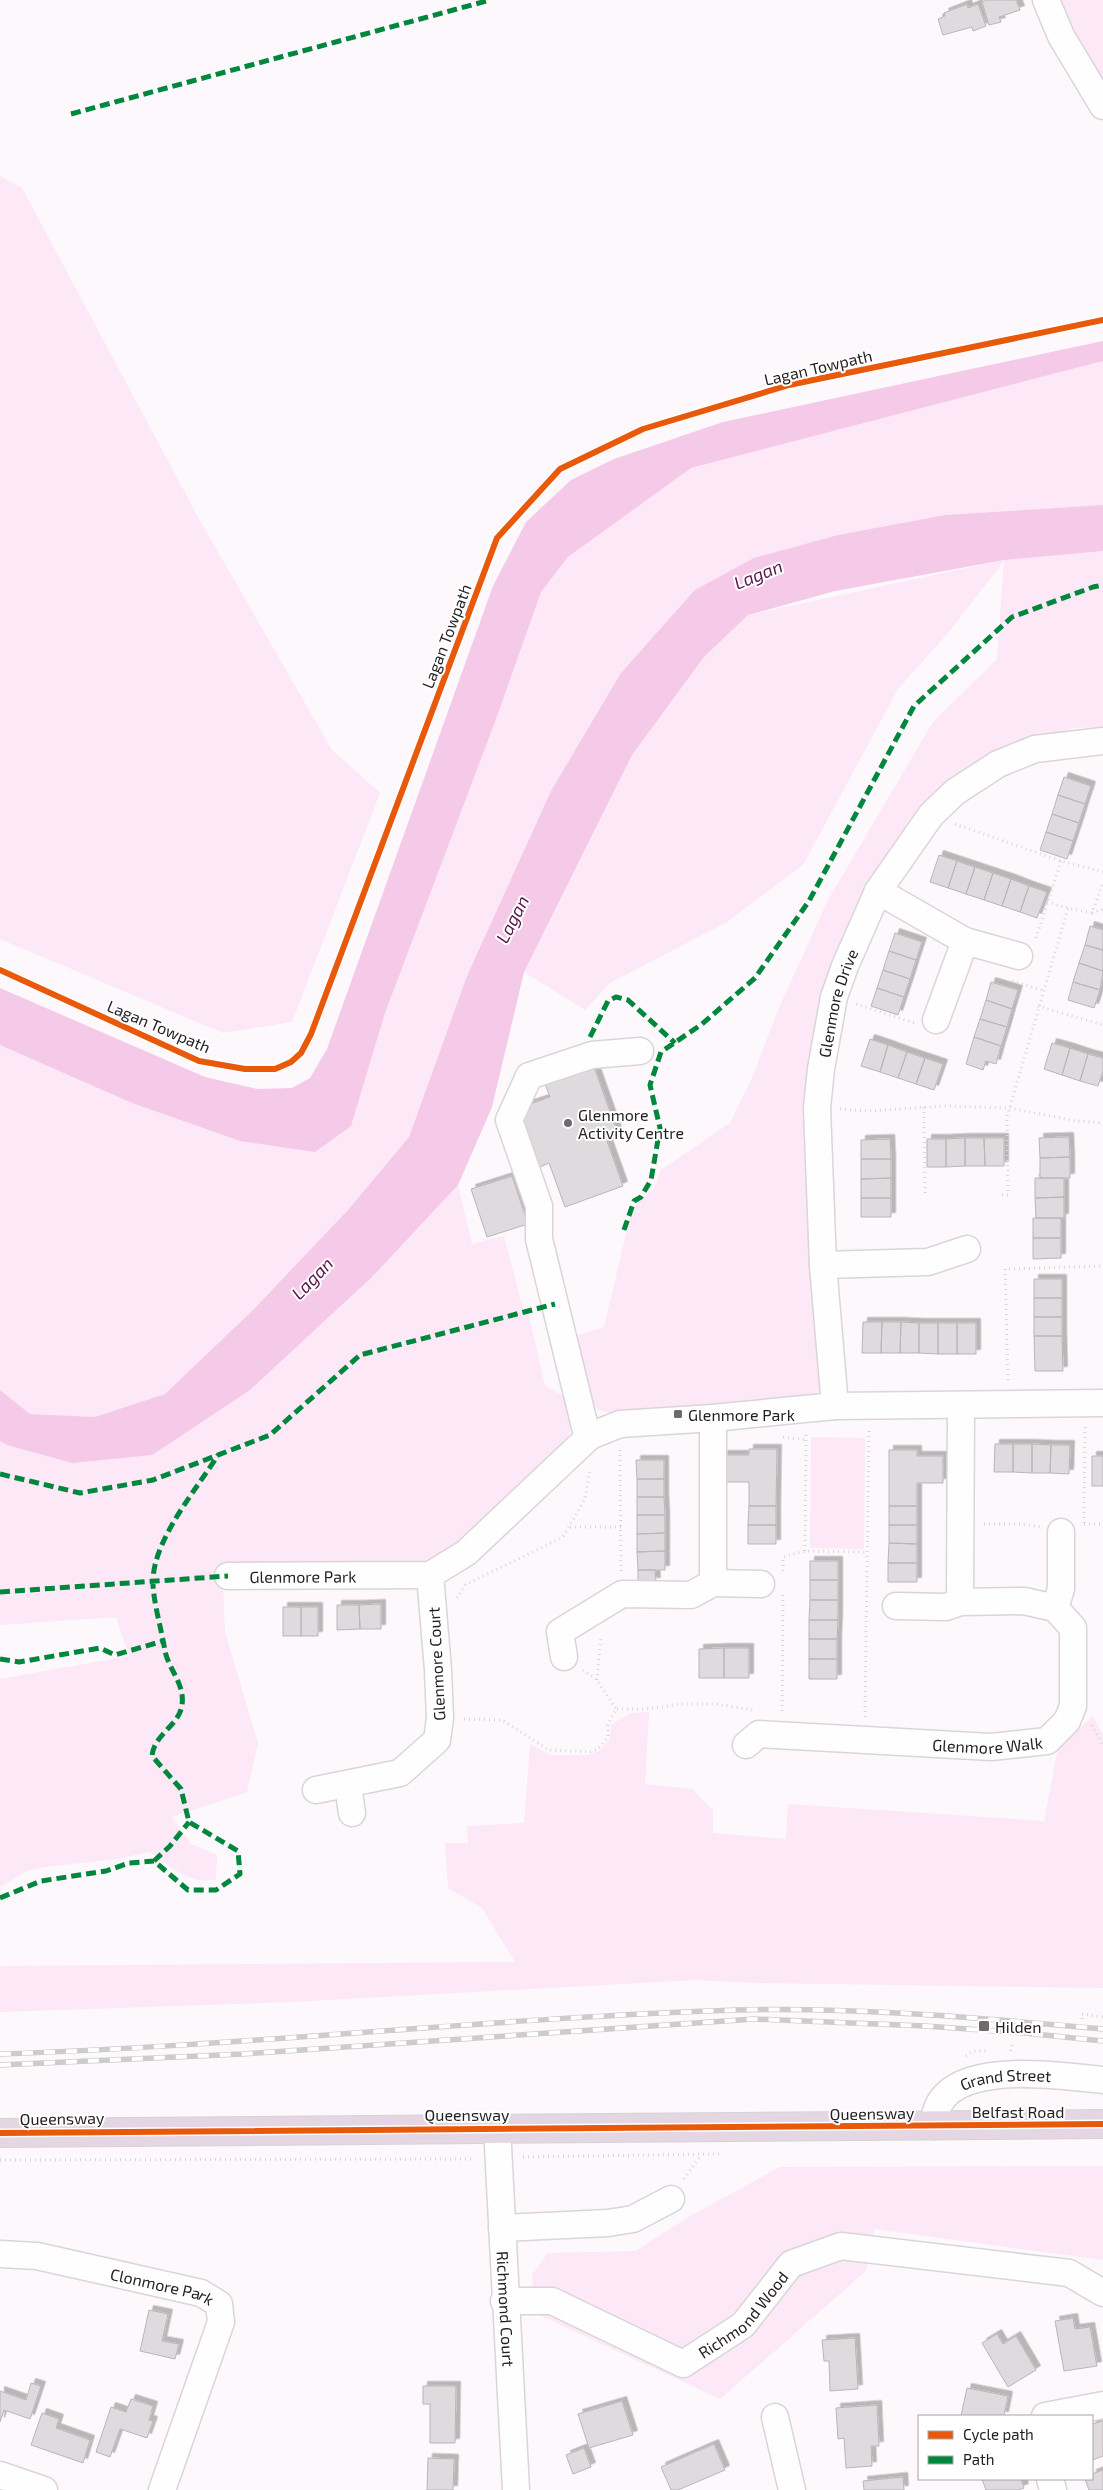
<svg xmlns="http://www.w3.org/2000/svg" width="1103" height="2490" font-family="'Exo 2',sans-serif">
	<defs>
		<filter id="shadow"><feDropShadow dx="4.5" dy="-4.5" stdDeviation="0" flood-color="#0004"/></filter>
	</defs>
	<rect width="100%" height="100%" fill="#fdf8fb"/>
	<path fill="#fce8f6" d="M1060,0h43v81l-25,-39z
		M0,176l22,12 177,331 133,231 48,43 -88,229 -69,11 -223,-94z
		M1103,361v144l-158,10 -107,20 -84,23 -203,233 -84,185 -58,161 -61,73 -95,100 -88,84 -70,23 -65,-3 -30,-24v-345l132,58 108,38 111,-15 34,-113 156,-421 27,-35 123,-89z
		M1103,551v176l-30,1 -66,23 -59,37 -128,226 4,368 -5,10 -17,6 -192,15 -12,-3 -7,-9 -19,-64 32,-10 28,-118 23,-22 6,-17 69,-47 22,-45 26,-68 50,-110 105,-178 64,-63 7,-98 -56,72 -50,56 -95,176 -76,57 -117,61 -25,27 -61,-38 108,-217 72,-98 44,-42 256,-55z
		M458,1185l14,59 32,-8 20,76h4l17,74 19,10c5,20 12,32 -1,50l-106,100 -16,10 -19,7 -200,2 3,67 33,111 -11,49 -75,25 19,27 26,11 -1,24c-25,7 -47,-14 -67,-27l-32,7 -72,8 -18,4 -27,16v-208l129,-23 -13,-39 -116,8v-184l7,4 65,18 301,-187z
		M811,1437l54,1 -1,111 -54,-1z
		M649,1712l-4,72 47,5 21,21v23l73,6 2,-35 256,17 14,-72 35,-33 10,19v253l-346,-5 -62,-3 -403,22 -292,10v-46l515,-4 -33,-54 -34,-20 -3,-45h23l-1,-17 57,-3 6,-79 20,11h37l12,-4 11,-12 1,-14 19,-12z
		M1103,2166v94l-229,-31 -8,42 -146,128 -185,-86 -3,-38 16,-22 88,-2 49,-32 95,-52z"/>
	<path fill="#f5c9e8" d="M1103,341v20l-412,107 -123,89 -27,35 -45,127 -111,294 -34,113 -36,26 -75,-11 -108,-38 -132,-58v-57l205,89 52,12 35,-1 18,-10 17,-29 166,-463 33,-64 45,-42 43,-21 109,-37z
		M1103,505v46l-99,9 -169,31 -87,24 -44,42 -72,98 -108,217 -32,135 -34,78 -85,91 -123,114 -98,65 -80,8 -65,-18 -7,-4v-51l30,24 65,3 70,-23 88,-84 95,-100 61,-73 58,-161 84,-185 70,-118 74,-83 59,-32 84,-23 107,-20z"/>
	<path fill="#dedadd" stroke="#bab5b8" filter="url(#shadow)" d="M987,0h29l4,10 -21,7 2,5 -12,3 -7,-23z
		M967,4l1,4 10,-4 8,22 -13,5 -1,-4 -29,8 -5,-16 7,-3 -1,-3z
		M1064,777l27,9 -6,18 -27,-9z
		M1058,795l27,9 -6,19 -27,-9z
		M1052,814l27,9 -6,18 -27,-9z
		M1046,832l27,9 -6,18 -27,-9z
		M939,855l18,6 -9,27 -18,-6z
		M957,861l18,6 -9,27 -18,-6z
		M975,867l18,6 -9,27 -18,-6z
		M993,873l18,6 -9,27 -18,-6z
		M1011,879l18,7 -9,26 -18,-6z
		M1029,886l18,6 -10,26 -17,-6z
		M1090,926l13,4v20l-18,-5z
		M895,933l27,9 -6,18 -27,-9z
		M1085,945l18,5v21l-24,-8z
		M889,951l27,9 -6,19 -27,-9z
		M1079,963l24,8 -3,19 -27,-8z
		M883,970l27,9 -6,18 -27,-9z
		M991,982l27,8 -6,19 -26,-9z
		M1073,982l27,8 -6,18 -26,-8z
		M877,988l27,9 -6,18 -27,-9z
		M986,1000l26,9 -5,18 -27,-8z
		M980,1019l27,8 -6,19 -27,-9z
		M974,1037l27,9 -5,18 -10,-3 -3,9 -17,-6z
		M870,1039l18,6 -8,27 -19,-6z
		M1052,1043l18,5 -8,27 -18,-6z
		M888,1045l19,7 -9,26 -18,-6z
		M1070,1048l18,6 -8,27 -18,-6z
		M907,1052l18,6 -9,26 -18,-6z
		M1088,1054l15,4v13l-5,15 -18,-5z
		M591,1058l28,79 -12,4 16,45 -58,21 -16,-44 -11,5 -22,-59 34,-12 -8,-21z
		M925,1058l18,6 -9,26 -18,-6z
		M1069,1137l1,20 -30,1 -1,-20z
		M965,1138h19l1,28h-20z
		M965,1138v28l-19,1v-28z
		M984,1138h20v28h-19z
		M890,1139l1,20h-30v-19z
		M927,1139h19v28h-19z
		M1070,1157v21h-30v-20z
		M861,1159h30v19l-30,1z
		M512,1176l16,48 -41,13 -16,-48z
		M891,1178v20h-30v-19z
		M1035,1178h29v19l-29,1z
		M1064,1197v21h-28l-1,-20z
		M861,1198h30v19h-30z
		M1033,1218h28v20h-28z
		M1033,1238h28v20l-28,1z
		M1034,1279h28v19h-28z
		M1034,1298h28v19h-28z
		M1034,1317h28v19h-28z
		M863,1322h19l-1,31h-19z
		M882,1322h19l-1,31h-19z
		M901,1322l18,1v30h-19z
		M919,1323h19v31l-19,-1z
		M938,1323h19v31h-19z
		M957,1323h19v31h-19z
		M1034,1336h28l1,35h-28z
		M995,1444h18v28h-19z
		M1013,1444h19v29l-19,-1z
		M1032,1444l19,1 -1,28h-18z
		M1051,1445h19l-1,29 -19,-1z
		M749,1449h28l-1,57h-27v-24h-26v-27h26z
		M889,1450h28v6h26v27h-26v23h-28z
		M1092,1456h11v30h-11z
		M636,1460h28v19h-27z
		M637,1479h27v18h-27z
		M637,1497h27l1,18h-28z
		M749,1506h27v19h-28z
		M889,1506h28v19h-28z
		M637,1515h28v18l-28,1z
		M748,1525h28v19h-28z
		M889,1525h28v19l-28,-1z
		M665,1533v18l-28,1v-18z
		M889,1543l28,1v19h-29z
		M665,1551v19h-27l-1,-18z
		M810,1561h28v19h-28z
		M888,1563h29v19h-29z
		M638,1570h17l1,12h-18z
		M810,1580h28v20h-28z
		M810,1600h28v20h-29z
		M381,1604v25h-21l-1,-24z
		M337,1605h22l1,24 -23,1z
		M283,1607h18v29h-18z
		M301,1607h17v29h-17z
		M809,1620h29l-1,19h-28z
		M809,1639h28v20h-28z
		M724,1648v30h-25v-29z
		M724,1648h25v30h-25z
		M809,1659h28v20h-28z
		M149,2310l19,4 -6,27 17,3 -4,15 -35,-8z
		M1073,2318l2,11 15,-2 7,39 -33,5 -9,-50z
		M997,2334l6,10 13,-8 20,34 -28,17 -26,-44z
		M855,2338l3,51 -28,2 -1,-30h-5l-2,-21z
		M31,2383l10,3 -11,33 -26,-9 -4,12v-31l26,9z
		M423,2386h33l-1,57h-25v-39h-7z
		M967,2388l41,8 -4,20h-43z
		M131,2399l22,7 -4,14 4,1 -6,17 -27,-9 -10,28 -14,-5 15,-45 15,5z
		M622,2401l11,34 -44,13 -11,-34z
		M877,2405l2,41h-8l1,20 -26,2 -2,-30 -6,1 -2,-31z
		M42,2413l17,6 -3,9 34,12 -7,23 -52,-18z
		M1103,2421v35l-11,4v-36z
		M714,2444l11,26 -47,20h-7l-10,-23z
		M584,2448l7,19 -18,7 -7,-19z
		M428,2458l26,1 -1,31h-26z
		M1103,2470v20h-14l-4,-11h7v-5z
		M903,2477l1,13h-40l-1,-9z
		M982,2479h39l3,9 -6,2h-32z"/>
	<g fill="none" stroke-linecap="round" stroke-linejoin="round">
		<g stroke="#d9d5d8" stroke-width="29">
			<g id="minor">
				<path d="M1046,0l15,36 42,70"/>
				<path d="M878,891l87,50 54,15"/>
				<path d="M936,1020l29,-79"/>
				<path d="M823,1265l105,-3 39,-13"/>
				<path id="s1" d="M835,1406l-12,-141 -6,-157 4,-39 13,-72 11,-31 33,-75 53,-76 24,-23 43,-28 37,-15 68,-8"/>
				<path d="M590,1436l-5,-9 -46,-188v-33l-30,-86 20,-44 63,-21 48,-4"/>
				<path id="s2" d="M228,1576l202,-1 36,-22 124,-117 30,-12 93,-6 122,-12 268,-3"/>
				<path d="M713,1583l48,1"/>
				<path d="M960,1602l1,-197"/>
				<path d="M1055,1608l6,-19v-57"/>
				<path d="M564,1657l-4,-25 62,-38 69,1 22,-12v-165"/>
				<path id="s3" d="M746,1745l13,-11 232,13 56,-6 20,-20 6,-15v-78l-18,-20 -31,-7 -64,1 -14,5 -50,-1"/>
				<path d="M348,1785l4,28"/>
				<path d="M316,1790l84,-17 37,-33 3,-22 -2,-48 -8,-95"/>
				<path id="s4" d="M934,2126c0,-71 124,-50 169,-46"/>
				<path id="s5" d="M497,2127l19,363"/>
				<path d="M502,2228l106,-5 25,-4 38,-20"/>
				<path id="s6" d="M0,2254l37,2 164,37 18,11 2,18 -59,168"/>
				<path id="s7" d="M504,2301h48l131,63 60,-39 48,-61 50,-18 228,27 34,20"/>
				<path d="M1045,2416l58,-11"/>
				<path d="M775,2417l17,73"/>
				<path d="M0,2475l44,15"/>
				<path d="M1050,2479l3,11"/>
			</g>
		</g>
		<g stroke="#d6d4d5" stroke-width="30">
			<path id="highway" d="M0,2133l1103,-9"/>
		</g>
		<path stroke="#d8d7d7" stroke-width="3" stroke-dasharray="1 4" stroke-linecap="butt" d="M955,824l106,37 42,11
			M1047,902l21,6
			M1092,913l11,-4
			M1036,938l25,-77
			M1012,981l30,9
			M856,1004l58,19
			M1038,1006l65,19
			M924,1107l1,86
			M840,1109l28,2 76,-5 66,2 66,13 27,2
			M1002,1195h6l-1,-78 61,-209 24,5 11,-31
			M1008,1380l-3,-111 98,-3
			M783,1437l23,3
			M620,1450l1,121
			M1084,1523l1,-96
			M984,1524h40l16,3
			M1084,1524h19
			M570,1527h51
			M805,1551l1,-120
			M783,1571v-14l22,-6 62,1
			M457,1598l8,-13 98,-48 22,-38 5,-30
			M583,1670l14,10 19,29
			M597,1680l4,-44
			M782,1711l1,-116
			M865,1717l4,-289
			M464,1719l38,1 47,30 41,2 8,-3 10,-12v-12l8,-16h31l34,-5h35l37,6
			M1092,1725l11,21
			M1082,2019v-5l21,3
			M1011,2051l1,-9
			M966,2056l7,-5h13
			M523,2157l196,-3
			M0,2160l474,-1
			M684,2179l17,-24"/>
		<use href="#minor" stroke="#fffefe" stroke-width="26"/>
		<use href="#highway" stroke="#e4d6e2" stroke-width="28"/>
		<g stroke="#cdcccc" stroke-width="5.5">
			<path id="rail" d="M0,2054c246,-8 491,-36 737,-44 122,-3 245,8 366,19
				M0,2065l243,-11 511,-35 171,7 100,7 78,8"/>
		</g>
		<use href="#rail" stroke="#fff" stroke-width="4" stroke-dasharray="11" stroke-linecap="butt"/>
		<path stroke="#00873e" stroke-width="5" stroke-dasharray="10 5" stroke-linecap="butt" d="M71,114l419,-114
			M590,1037l18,-36 8,-4 12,3 47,43
			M624,1230l10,-29 7,-4 10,-17 9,-52 -10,-43 11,-33 41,-28 53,-46 54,-77 105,-195 98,-89 81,-30 10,-2
			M0,1474l80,19 73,-13 117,-45 90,-80 195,-51
			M0,1592l228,-16
			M0,1659l19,3 81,-14 15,7 48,-14
			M154,1861l16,-15 19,-24
			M0,1898l41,-17 65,-10 23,-8 25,-2 34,29h28l24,-16 -2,-23 -49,-29 -8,-33 -29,-33c2,-22 27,-30 30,-51 3,-21 -13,-35 -17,-54 -3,-20 -13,-53 -12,-72 2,-41 43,-89 65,-124"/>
		<g stroke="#fff" stroke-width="9">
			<path id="cycleway" d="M0,970l199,91 46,8h30l16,-7 10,-9 10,-19 186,-496 63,-69 83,-40 146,-44 314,-65
				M0,2133l1103,-9"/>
		</g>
		<use href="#cycleway" stroke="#e8590c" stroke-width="6"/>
	</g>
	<g fill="#6f6a6d" stroke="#fff" stroke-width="2">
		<circle cx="568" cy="1123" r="5"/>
		<rect x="673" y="1409" width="10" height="10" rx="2.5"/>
		<rect x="978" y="2020" width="12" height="12" rx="2.5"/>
	</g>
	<g text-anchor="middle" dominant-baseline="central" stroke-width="4" stroke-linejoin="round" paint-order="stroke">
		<g font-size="16" fill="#221e21" stroke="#fff">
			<text transform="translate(818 367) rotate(-13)">Lagan Towpath</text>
			<text transform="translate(446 636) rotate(-69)">Lagan Towpath</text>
			<text stroke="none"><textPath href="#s1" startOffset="406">Glenmore Drive</textPath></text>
			<text transform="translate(159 1026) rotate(23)">Lagan Towpath</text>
			<text stroke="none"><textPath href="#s2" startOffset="75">Glenmore Park</textPath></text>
			<text transform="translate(436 1664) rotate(-93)">Glenmore Court</text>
			<text stroke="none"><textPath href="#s3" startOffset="246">Glenmore Walk</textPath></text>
			<text stroke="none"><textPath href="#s4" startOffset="98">Grand Street</textPath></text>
			<text x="1018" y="2111">Belfast Road</text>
			<text transform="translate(872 2113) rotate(-1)">Queensway</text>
			<text x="467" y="2114">Queensway</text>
			<text transform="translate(62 2118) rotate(-1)">Queensway</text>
			<text stroke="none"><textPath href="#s6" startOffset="166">Clonmore Park</textPath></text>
			<text stroke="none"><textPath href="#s5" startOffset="182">Richmond Court</textPath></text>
			<text stroke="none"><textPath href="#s7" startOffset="272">Richmond Wood</textPath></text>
		</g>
		<g font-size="16" fill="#221e21" stroke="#fff" text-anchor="start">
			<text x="578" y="1114">Glenmore<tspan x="578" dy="18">Activity Centre</tspan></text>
			<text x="688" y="1414">Glenmore Park</text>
			<text x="995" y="2026">Hilden</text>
		</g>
		<g font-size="18" font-style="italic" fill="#59154b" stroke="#fff">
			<text transform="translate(758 574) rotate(-22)">Lagan</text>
			<text transform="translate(512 919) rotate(-63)">Lagan</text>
			<text transform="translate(312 1278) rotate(-46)">Lagan</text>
		</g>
	</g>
	<rect x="918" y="2415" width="175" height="65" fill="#ffffff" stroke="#a7a5a6"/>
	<rect x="928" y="2431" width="25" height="8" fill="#e8590c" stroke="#a7a5a6"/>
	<text x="963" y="2440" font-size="15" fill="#221e21">Cycle path</text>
	<rect x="928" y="2456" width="25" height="8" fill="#00873e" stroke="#a7a5a6"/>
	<text x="963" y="2465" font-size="15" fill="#221e21">Path</text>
</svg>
